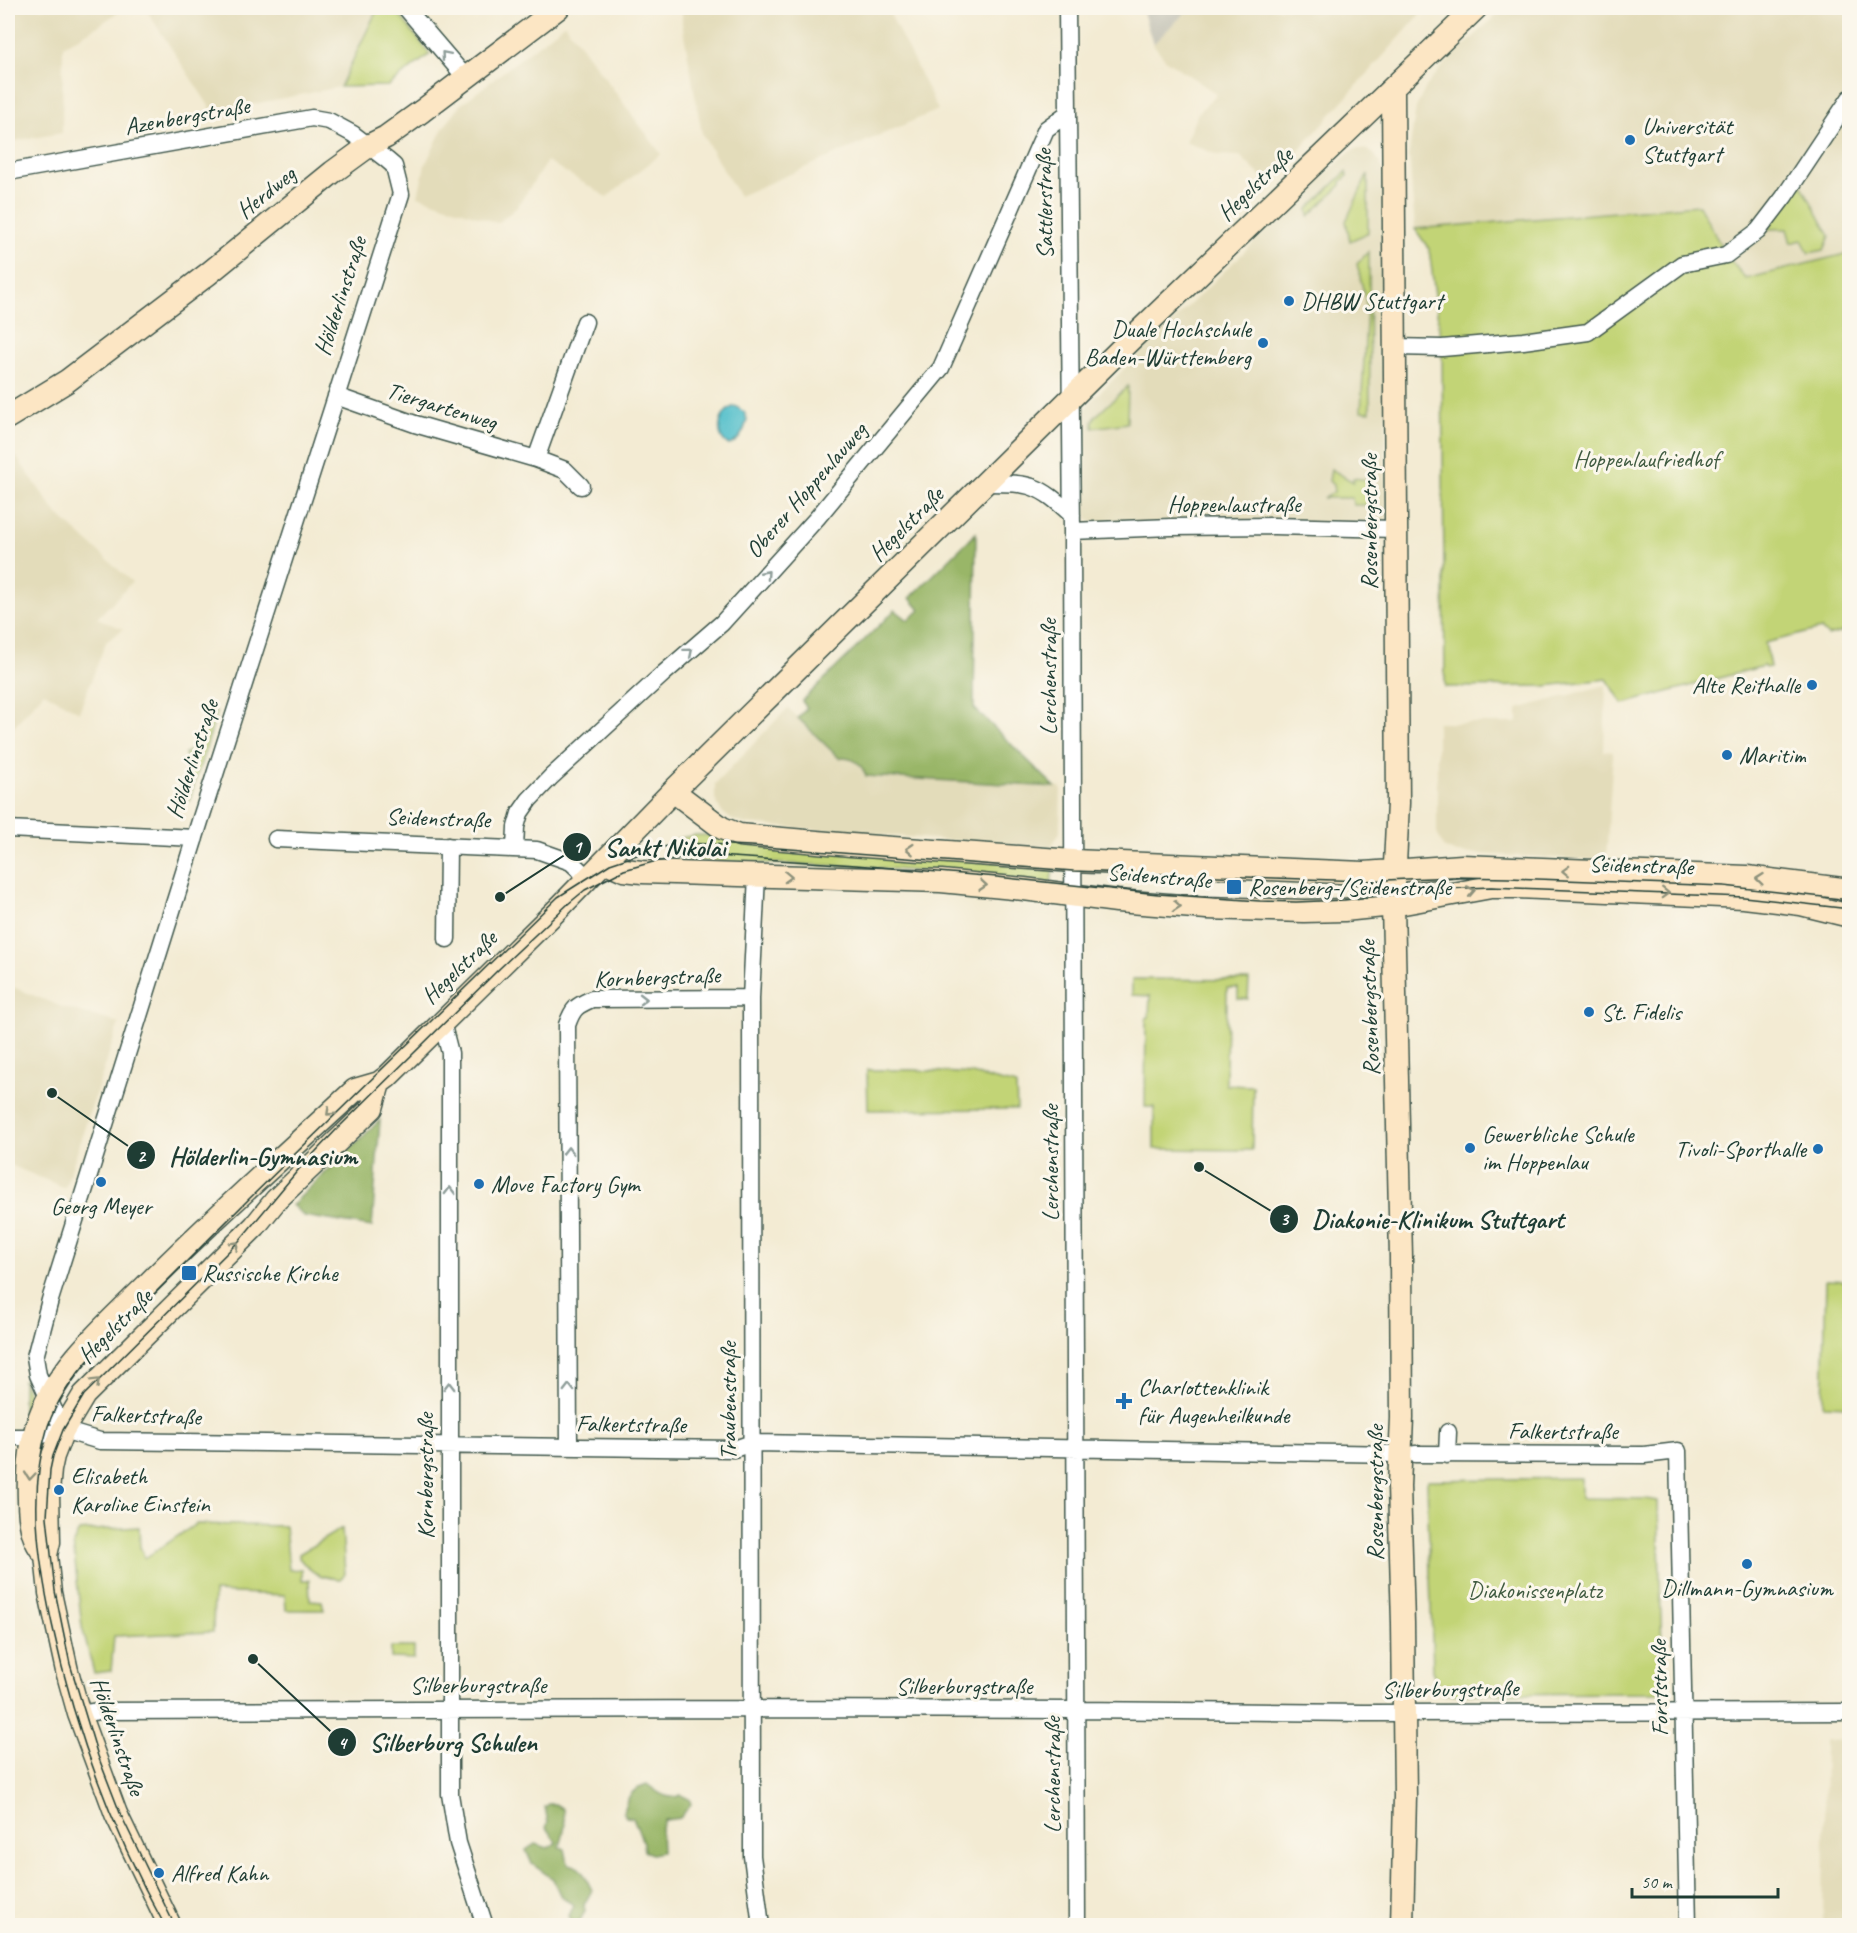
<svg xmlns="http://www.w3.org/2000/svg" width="1857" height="1933" font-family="Caveat,sans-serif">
	<rect width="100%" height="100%" fill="#fbf7ec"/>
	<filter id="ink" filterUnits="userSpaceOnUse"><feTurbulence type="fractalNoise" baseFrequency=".0167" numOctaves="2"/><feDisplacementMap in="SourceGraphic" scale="12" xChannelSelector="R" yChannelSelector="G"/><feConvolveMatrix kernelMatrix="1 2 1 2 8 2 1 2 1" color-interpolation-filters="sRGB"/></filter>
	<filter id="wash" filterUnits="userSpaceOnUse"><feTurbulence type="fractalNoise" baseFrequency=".008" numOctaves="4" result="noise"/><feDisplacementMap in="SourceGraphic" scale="24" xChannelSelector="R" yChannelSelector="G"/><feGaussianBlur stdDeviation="1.35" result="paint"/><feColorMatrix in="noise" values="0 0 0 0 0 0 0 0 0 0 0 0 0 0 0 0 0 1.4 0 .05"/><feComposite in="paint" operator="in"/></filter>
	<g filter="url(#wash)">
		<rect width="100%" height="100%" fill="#f3ebd3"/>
		<path fill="#e3dcba" d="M8,8h128l-16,3 -22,15 -35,20 -1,87 -54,9z
			M145,8h233l-38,79 -127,25z
			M682,8h205l51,102 -199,86 -37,-62 -20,-111z
			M1190,8h236l-157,176 -29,-28 -22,-1 -33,-13 13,-29 19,-19 -51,-34 -13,-16z
			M1504,8h345v245l-103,26 -20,-24 -311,-26 -6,-76 7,-45 10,-21 16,-20z
			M565,24l96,130 -54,43 -60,-36 -30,46 -19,16 -80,-27 7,-31 17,-35 17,-24z
			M1356,149l12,1 7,5 9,16 2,346 -4,5 -288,1 -6,-4 -2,-4 -1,-104 3,-7 190,-185 72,-67z
			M8,445l48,68 76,69 -35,36 26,11 -17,13 -27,70 -35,-20 -36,41z
			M1606,685l-2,66 9,1 -7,108 -149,-7 -14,-6 -6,-14v-110h78l3,-1v-13z
			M788,708l51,50h9l8,3 7,6 198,20 -1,45 -9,15h-16l-289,-23 -14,-4 -11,-9 -6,-12v-15z
			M8,985l54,22 57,16 -54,165 -57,-24z
			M1849,1740v185h-26l2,-184z"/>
		<path fill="#c6c5b8" d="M1082,8h108l-37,36 -11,-35z"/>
		<path fill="#c2d476" stroke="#708855" stroke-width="1.5" d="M378,8h16l36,46 -42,32 -48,1z
			M1346,172l1,4 -6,6v3l-32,31 -1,-7z
			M1368,174v59l-18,8 -4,-20z
			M1800,182l30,54 -6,14 -15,3 -7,-13 -11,3 -4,-14h-20z
			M1699,205l27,50 20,24 103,-26v377l-21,6 -7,-7 -56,14 5,24 -5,1 -1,-2 -141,38 -16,-25 -62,7 -100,1 -3,-339 -13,-99 -14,-20z
			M1369,251l1,161 -9,-1 6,-105 -10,-42z
			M1128,386l-1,37 -34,5v-7l2,-4z
			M1331,469l22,13v-4l17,2v22l-5,3h-12l-1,-7h-29l11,-6 -1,-7 -4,-4z
			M214,712l3,1 -28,88h-8l-1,-12c9,-12 9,-21 5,-36l14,-8z
			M696,835h32l326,28 -3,20 -182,-16 -187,-7 -6,-21z
			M1132,979l117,1 -1,19h-10v-11h-11l-1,97 27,1 -1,64 -98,-1v-42h-9l1,-89 3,-1 1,-21 -18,-1z
			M867,1070h47l58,4 44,11 1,24 -149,1z
			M1826,1280l23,1v125l-26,-1z
			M23,1379l8,23 -6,17h-2z
			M1581,1478v20l65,1 12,2 5,192 -219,1 -11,-23 -6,-191z
			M196,1524l89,2 4,44 13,-1v11h7l1,20 12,1 2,9h-38l-1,-15 -71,-3 -1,40 -99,4 -3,35 -17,2 -12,-46 -9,-84 6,-12 60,-4 1,20 5,11z
			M342,1528l3,46 -5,5c-20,-2 -28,-5 -41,-21v-4z
			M391,1647h23v12l-23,-1z"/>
		<path fill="#99b667" stroke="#5c7a4e" stroke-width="1.5" d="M976,533l-2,175 81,79 -189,-11c-5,-13 -12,-19 -27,-18l-41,-40 9,-10 -5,-7 93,-91 13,10 12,-10 -10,-12z
			M380,1120l-8,107 -68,-11 -12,-11z
			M647,1784c10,8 20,17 34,11l8,4 2,5 -11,14 -15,2 -4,9 1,23 -10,2 -8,-3c-1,-12 -6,-23 -11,-33l-7,-1 -3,-5c4,-15 9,-23 24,-28z
			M549,1804h6l8,5 2,17 -5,21 5,2 3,15c16,2 17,14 24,26l-8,15 1,6 -7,13 -6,-1 -3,-7 5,-11 -13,-8 -8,-18 -21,-15 -6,-14 9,-6 13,4 9,-5 -11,-15 2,-5 -3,-16z"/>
		<path fill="#52bfcb" stroke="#387e80" stroke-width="1.5" d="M735,406l9,6 3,7c-2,10 -7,22 -18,26 -16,-9 -10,-34 6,-39z"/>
	</g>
	<g filter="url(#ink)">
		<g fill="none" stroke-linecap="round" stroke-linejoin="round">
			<g stroke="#3f574c" stroke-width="19">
				<path id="street" d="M406,8l60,70
					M1067,8l5,523 5,1395
					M8,172l304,-54 17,3 24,13 34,26 7,6 7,28 -200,624 -151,482 -15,57 3,18 25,55
					M1395,347l47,1 81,-7 65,-9 94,-68 44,-9 32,-24 26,-34 66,-99
					M336,396l79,28 121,35 29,11 16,16
					M536,459l49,-137
					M986,483c46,0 52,1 86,32
					M1072,531l99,-4 103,-1 121,3
					M8,829l187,9
					M276,839l261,11 34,12 17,16
					M515,848l1,-21 4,-14 9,-13 22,-23 112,-103 59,-51 95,-105 124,-150 105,-239 22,-16
					M757,875l-6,123 1,858 9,70
					M447,939l1,-93
					M442,1022l8,31v741l8,49 27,83
					M8,1437h26l29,-7 37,11 634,8 18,-6 648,11
					M569,1447l-2,-422c6,-17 9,-19 25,-26l159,-1
					M1415,1454l229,1 34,-4 10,475
					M1447,1455l1,-23
					M79,1714l20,-3 653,-2 324,1 288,3 486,-1"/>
			</g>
			<g stroke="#3f574c" stroke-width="25">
				<path id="secondary" d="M1393,89l5,714 -5,102 8,352 1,161 -3,68 4,137 2,173 -3,130
					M8,417l59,-36 141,-107 125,-102 37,-27 16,-8 36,-26 136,-103
					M673,791l49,37 17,7 112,10 222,16 291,12 98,-7 285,11 103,13
					M606,862l18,8 18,2 299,9 83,8 93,12 90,7 97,3 40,-1 49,-5 98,-18h26l227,10 57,7 49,12
					M46,1555c-14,-13 -17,-37 -17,-55 -1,-26 1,-56 10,-81 19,-52 65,-92 104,-130 68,-69 141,-133 212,-199l24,-7 8,-6 171,-168 115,-118 456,-450 347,-333
					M170,1926l-54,-112 -37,-100 -12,-43 -17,-78 -4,-38 3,-13 -1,-50 2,-22 3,-14 10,-26 21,-35 171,-169 21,-26 96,-92 7,-25"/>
			</g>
			<use href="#street" stroke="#fff" stroke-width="16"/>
			<use href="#secondary" stroke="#fce6c4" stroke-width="22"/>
			<path stroke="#1f3d34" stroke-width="1.5" d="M165,1926c-54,-97 -90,-194 -113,-302 -14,-65 -24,-133 -4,-198 9,-27 27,-51 46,-72l156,-156 308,-301 52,-33 48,-16 26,-5 67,3 322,25 201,7 89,3 90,-4 56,1 215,8 126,14
				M175,1926l-55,-113 -22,-57 -28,-92 -15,-73 -8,-74 3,-47 3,-14 10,-26 21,-35 155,-154 60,-72 38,-40 163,-161 68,-64 17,-14 39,-20 29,-8 48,-7 155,10 141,12 161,17 102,7 36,1 48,-2 99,-11 48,-2 253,10 106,12"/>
		</g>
		<defs><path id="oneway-chevron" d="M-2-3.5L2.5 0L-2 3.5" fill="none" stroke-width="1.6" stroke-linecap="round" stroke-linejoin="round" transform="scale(1.5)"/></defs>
		<g stroke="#8f9e9a">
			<use href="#oneway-chevron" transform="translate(445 55) rotate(-131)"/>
			<use href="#oneway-chevron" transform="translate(766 574) rotate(-48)"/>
			<use href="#oneway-chevron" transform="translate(689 652) rotate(-40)"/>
			<use href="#oneway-chevron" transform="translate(643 999)"/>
			<use href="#oneway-chevron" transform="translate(568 1151) rotate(-90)"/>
			<use href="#oneway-chevron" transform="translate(450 1191) rotate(-90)"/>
			<use href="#oneway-chevron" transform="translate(449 1386) rotate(-90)"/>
			<use href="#oneway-chevron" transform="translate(569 1388) rotate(-90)"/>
		</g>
		<g stroke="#8e927c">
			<use href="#oneway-chevron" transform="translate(910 849) rotate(-176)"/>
			<use href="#oneway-chevron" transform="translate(1566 871) rotate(-178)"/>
			<use href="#oneway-chevron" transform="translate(788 877) rotate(2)"/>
			<use href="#oneway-chevron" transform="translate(1760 879) rotate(-174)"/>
			<use href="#oneway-chevron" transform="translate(983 885) rotate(5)"/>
			<use href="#oneway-chevron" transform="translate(1471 891) rotate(-11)"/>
			<use href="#oneway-chevron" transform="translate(1665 893) rotate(2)"/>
			<use href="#oneway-chevron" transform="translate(1177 906) rotate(5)"/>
			<use href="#oneway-chevron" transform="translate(330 1112) rotate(137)"/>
			<use href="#oneway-chevron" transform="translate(235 1245) rotate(-45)"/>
			<use href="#oneway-chevron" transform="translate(96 1382) rotate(-45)"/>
			<use href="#oneway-chevron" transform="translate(30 1476) rotate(95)"/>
		</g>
	</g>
	<g fill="#1f6fb2" stroke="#fbf7ec" stroke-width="2">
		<circle cx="1630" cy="140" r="6"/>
		<circle cx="1289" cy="301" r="6"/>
		<circle cx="1263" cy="343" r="6"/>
		<circle cx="1812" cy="685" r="6"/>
		<circle cx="1727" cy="755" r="6"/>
		<rect x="1226" y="879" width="16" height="16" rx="3"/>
		<circle cx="1589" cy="1012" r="6"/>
		<circle cx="1470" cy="1148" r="6"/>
		<circle cx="1818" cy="1149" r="6"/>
		<circle cx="101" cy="1182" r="6"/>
		<circle cx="479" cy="1184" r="6"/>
		<rect x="181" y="1265" width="16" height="16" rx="3"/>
		<path d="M1121 1392h6v6h6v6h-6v6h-6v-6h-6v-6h6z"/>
		<circle cx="59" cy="1490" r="6"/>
		<circle cx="1747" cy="1564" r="6"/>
		<circle cx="159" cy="1873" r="6"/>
	</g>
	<g text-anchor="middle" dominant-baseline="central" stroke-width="6" stroke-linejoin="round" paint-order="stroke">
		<g font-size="24" fill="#1f3d34" stroke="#fbf7ec">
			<text transform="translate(187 116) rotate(-10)">Azenbergstraße</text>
			<text transform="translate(1255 184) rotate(-44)">Hegelstraße</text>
			<text transform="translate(266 192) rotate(-39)">Herdweg</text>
			<text transform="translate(1044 204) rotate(-91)">Sattlerstraße</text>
			<text transform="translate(340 296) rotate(-72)">Hölderlinstraße</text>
			<text transform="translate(442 406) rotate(17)">Tiergartenweg</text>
			<text transform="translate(806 490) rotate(-49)">Oberer Hoppenlauweg</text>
			<text x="1234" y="504">Hoppenlaustraße</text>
			<text transform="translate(1369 522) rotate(-90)">Rosenbergstraße</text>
			<text transform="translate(906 524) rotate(-45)">Hegelstraße</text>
			<text transform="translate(1048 677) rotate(-90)">Lerchenstraße</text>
			<text transform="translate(192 759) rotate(-72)">Hölderlinstraße</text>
			<text transform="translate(438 818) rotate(2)">Seidenstraße</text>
			<text transform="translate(1641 865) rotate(2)">Seidenstraße</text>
			<text transform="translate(1159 876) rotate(5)">Seidenstraße</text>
			<text transform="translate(459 967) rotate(-44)">Hegelstraße</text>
			<text transform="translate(657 977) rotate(-2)">Kornbergstraße</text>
			<text transform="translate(1369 1008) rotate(-92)">Rosenbergstraße</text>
			<text transform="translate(1050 1163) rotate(-90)">Lerchenstraße</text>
			<text transform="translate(115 1326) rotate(-45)">Hegelstraße</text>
			<text transform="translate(728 1401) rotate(-90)">Traubenstraße</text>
			<text transform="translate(146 1415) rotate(2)">Falkertstraße</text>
			<text transform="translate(631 1424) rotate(1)">Falkertstraße</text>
			<text x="1563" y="1431">Falkertstraße</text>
			<text transform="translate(425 1476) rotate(-90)">Kornbergstraße</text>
			<text transform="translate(1375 1493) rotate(-90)">Rosenbergstraße</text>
			<text x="478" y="1685">Silberburgstraße</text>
			<text x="964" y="1686">Silberburgstraße</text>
			<text transform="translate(1659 1688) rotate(-91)">Forststraße</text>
			<text transform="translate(1450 1689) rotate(-1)">Silberburgstraße</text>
			<text transform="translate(118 1736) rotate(71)">Hölderlinstraße</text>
			<text transform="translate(1052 1775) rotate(-90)">Lerchenstraße</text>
		</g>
		<g font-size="24" fill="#1f3d34" stroke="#fbf7ec" text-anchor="start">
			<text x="1642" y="126">Universität<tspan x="1642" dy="28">Stuttgart</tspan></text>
			<text x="1301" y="301">DHBW Stuttgart</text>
			<text x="1251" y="329" text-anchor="end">Duale Hochschule<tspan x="1251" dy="28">Baden-Württemberg</tspan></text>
			<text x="1800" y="685" text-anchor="end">Alte Reithalle</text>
			<text x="1739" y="755">Maritim</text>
			<text x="1248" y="887">Rosenberg-/Seidenstraße</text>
			<text x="1601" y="1012">St. Fidelis</text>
			<text x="1482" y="1134">Gewerbliche Schule<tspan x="1482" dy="28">im Hoppenlau</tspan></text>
			<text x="1806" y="1149" text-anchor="end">Tivoli-Sporthalle</text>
			<text x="491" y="1184">Move Factory Gym</text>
			<text x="101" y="1206" text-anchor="middle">Georg Meyer</text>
			<text x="202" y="1273">Russische Kirche</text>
			<text x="1138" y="1387">Charlottenklinik<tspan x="1138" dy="28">für Augenheilkunde</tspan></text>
			<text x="71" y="1476">Elisabeth<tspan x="71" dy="28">Karoline Einstein</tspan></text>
			<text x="1747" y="1588" text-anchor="middle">Dillmann-Gymnasium</text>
			<text x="171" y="1873">Alfred Kahn</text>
		</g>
		<g font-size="24" fill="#405b41" stroke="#fbf7ec">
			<text x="1646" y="459">Hoppenlaufriedhof</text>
			<text x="1535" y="1590">Diakonissenplatz</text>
		</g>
	</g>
	<path fill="none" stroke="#1f3d34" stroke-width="2" d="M500 897L577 847M52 1093L141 1155M1199 1167L1284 1219M253 1659L342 1742"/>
	<g fill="#1f3d34" stroke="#fbf7ec" stroke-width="2">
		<circle cx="500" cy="897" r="6"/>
		<circle cx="52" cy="1093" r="6"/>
		<circle cx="1199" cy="1167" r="6"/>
		<circle cx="253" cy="1659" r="6"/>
		<circle cx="577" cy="847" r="15"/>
		<circle cx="141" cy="1155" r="15"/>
		<circle cx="1284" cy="1219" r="15"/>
		<circle cx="342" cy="1742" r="15"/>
	</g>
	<g font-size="18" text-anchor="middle" font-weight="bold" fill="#fff">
		<text x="577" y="853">1</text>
		<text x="141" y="1162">2</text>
		<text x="1284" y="1225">3</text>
		<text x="342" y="1749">4</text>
	</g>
	<g font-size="26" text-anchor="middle" font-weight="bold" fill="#1f3d34" stroke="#fbf7ec" stroke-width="6" stroke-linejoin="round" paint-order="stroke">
		<text x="665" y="856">Sankt Nikolai</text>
		<text x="263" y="1165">Hölderlin-Gymnasium</text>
		<text x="1438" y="1228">Diakonie-Klinikum Stuttgart</text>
		<text x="453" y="1751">Silberburg Schulen</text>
	</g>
	<rect width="1857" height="1933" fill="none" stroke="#fbf7ec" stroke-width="30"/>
	<path d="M1632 1888v9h146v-9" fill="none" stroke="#1f3d34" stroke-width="3"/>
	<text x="1641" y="1888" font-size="18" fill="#1f3d34" stroke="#fbf7ec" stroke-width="4.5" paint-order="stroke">50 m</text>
</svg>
